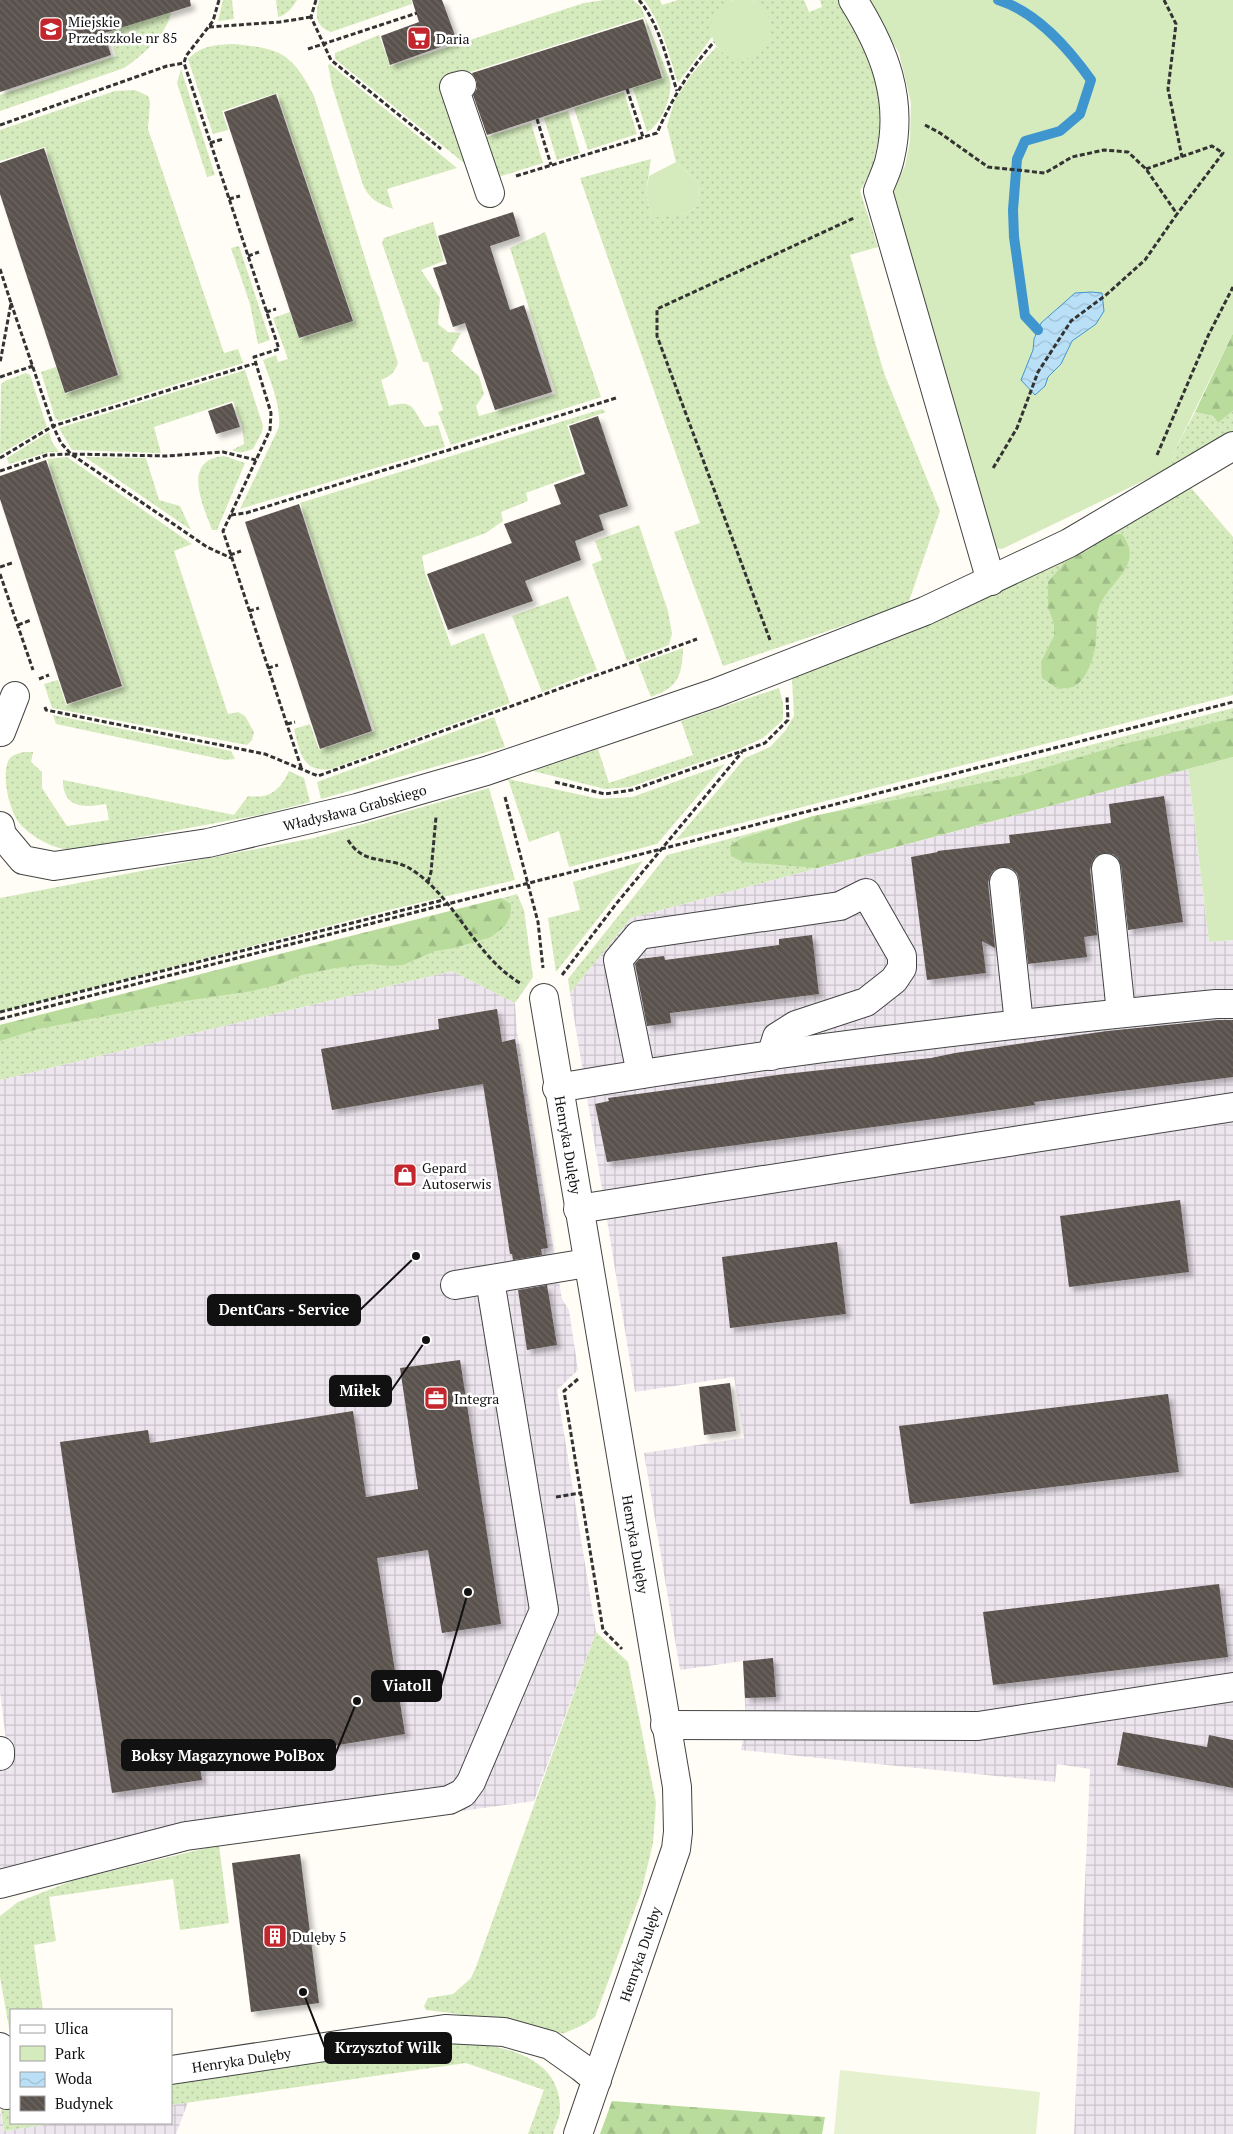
<svg xmlns="http://www.w3.org/2000/svg" width="1233" height="2134" font-family="'PT Serif',serif">
	<defs>
		<pattern id="industrial-grid" width="8" height="8" patternUnits="userSpaceOnUse" patternTransform="scale(1.25)"><rect width="8" height="8" fill="#eee6ef"/><path d="M0 4h8M4 0v8" fill="none" stroke="#cbc4cc"/></pattern>
		<pattern id="grass-dots" width="8" height="8" patternUnits="userSpaceOnUse" patternTransform="scale(1.25)"><rect width="8" height="8" fill="#d5ebbd"/><path d="M2 2h.1M6 6h.1" fill="none" stroke="#b6c8a1" stroke-width="1.8" stroke-linecap="round"/></pattern>
		<pattern id="forest-firs" width="22" height="20" patternUnits="userSpaceOnUse" patternTransform="scale(1.25)"><rect width="22" height="20" fill="#b9dc9c"/><path d="M5 1l3.5 6h-7zM16 11l3.5 6h-7z" fill="#9ebc85"/></pattern>
		<pattern id="water-waves" width="16" height="10" patternUnits="userSpaceOnUse" patternTransform="scale(1.25)"><rect width="16" height="10" fill="#b9e0f7"/><path d="M0 5q4-4 8 0t8 0" fill="none" stroke="#9ebfd3"/></pattern>
		<pattern id="building-back-hatch" width="6" height="6" patternUnits="userSpaceOnUse" patternTransform="scale(1.25)"><rect width="6" height="6" fill="#5a524d"/><path d="M-1 5l2 2M0 0l6 6M5-1l2 2" fill="none" stroke="#6d6662"/></pattern>
		<filter id="shadow"><feDropShadow dx="4.5" dy="4.5" stdDeviation="2.5" flood-color="#0004"/></filter>
	</defs>
	<rect width="100%" height="100%" fill="#fffdf5"/>
	<path fill="url(#industrial-grid)" d="M1188,769l21,173 24,-2v1194h-159l16,-365 -33,-5 -2,18 -314,-32 5,-25 -3,-64 -63,9 -36,-217 100,-15 -10,-61 -99,15 -65,-399 61,-75z
		M452,971l63,32 2,29 45,267 7,11 9,60 -21,20 39,242 -62,169 -315,44 -219,28v-102l8,-15 -8,-64v-612z
		M188,2102l-12,32h-176v-24l4,21 53,-8h114v-18z"/>
	<path fill="url(#grass-dots)" d="M223,0h9l2,19 -16,2z
		M276,0h21c-5,8 -10,15 -19,17z
		M319,0h92l1,4 -81,28c-16,-6 -16,-17 -12,-32z
		M604,0h29l8,7 29,73c3,15 -9,45 -23,52l-14,-44 31,-10 -20,-61 -186,59 11,91 -134,-108v-6l44,-18 11,31 194,-63z
		M644,0h16l2,5 16,-5h54c-14,8 -22,20 -20,37l-34,46c-9,-28 -16,-59 -34,-83z
		M748,0h56l5,12 13,-5 -2,-7h23l30,57 10,62 -11,50 -12,22 18,56 -28,8 34,118 56,138 -32,93 -185,62 -49,-134 26,-9 -120,-345 71,-19 -5,33 5,25 37,-4 10,-8 1,-22 -23,-21 -9,-36 7,-24 17,-27 25,-28 9,7 30,-52z
		M99,1l72,11c-2,20 -31,46 -47,56l-124,43v-16l116,-39z
		M232,44c48,4 60,9 82,52l84,267c-4,10 -7,13 -17,17l8,26c26,-7 23,3 36,21l13,-2 7,22 -205,62 39,-82c2,-23 -9,-46 -16,-67l13,-5 2,7 10,-3 -15,-41 17,-6 9,27 55,-18 -77,-228 -55,18 6,19 -15,4 -25,-75c13,-13 26,-14 44,-15z
		M330,64l127,104 -70,21 6,20c-14,-5 -24,-10 -30,-24l-31,-99 -4,-21z
		M181,69l34,106 -8,2 -30,-94z
		M135,90l13,6 2,6 -2,27 76,224 14,-4 5,14 -184,58 -4,-3 -14,-46 15,-5 9,27 55,-19 -75,-228 -45,14v-31l115,-39z
		M624,92l13,42 -49,16 -14,-42z
		M568,111l12,42 -23,7 -13,-42z
		M531,123l12,40 -48,15 -12,-40z
		M433,222l11,39 -23,9 19,28 -2,26 10,8 13,1 -10,18 28,25 5,18 -8,12 3,10 77,-22 -46,-146 35,-16 56,165 -150,48 -13,-33 5,-2 -15,-48h-5l-41,-119 2,-5z
		M239,246l31,94 -12,4 -8,-40 -19,-56z
		M245,370l18,56 -1,6 -9,17c-8,3 -13,5 -21,1l12,-6 -2,-18 -9,-25 -79,26 7,26 -89,-3 -13,-22z
		M26,373l4,2 17,52 -47,27 1,-70 4,-3z
		M602,409l4,3 -39,13 15,47 -56,21 2,8 -27,11 2,9 -17,12 -64,23 3,17 26,73 33,-13 26,70 -179,66c-29,4 -31,-17 -37,-40l16,-5 9,26 56,-19 -75,-228z
		M1233,411v20l-63,37 7,-22 18,-34 18,4 5,7z
		M49,432l3,10 7,10h-10l-40,12 -2,-6z
		M224,456l21,7 -28,67h-5c-9,-25 -31,-70 12,-74z
		M67,457l125,87 -18,7 54,163 10,-2 7,4 9,16 -2,8 -5,5 -195,-37 -8,-24 14,-4 8,25 58,-18 -77,-228z
		M85,457l61,1 13,42 21,6 11,24z
		M1187,483l46,54v158l-557,145 69,-82 25,-11 16,-17 8,-14 -2,-38 123,-47z
		M639,525l29,86 4,23 -3,11 -42,16 -35,-97 10,-4 -7,-19z
		M568,596l29,74 -55,22 -30,-76z
		M683,648c-1,29 -5,39 -32,49l-13,-33z
		M779,688l4,15v17l-20,18 -22,10 -111,39 -25,2 -72,-18 65,-22 11,34 84,-28 -12,-34z
		M1233,708v49l-602,161 -61,75 -2,-14 99,-124z
		M53,715l178,36 4,8 -10,1 -169,-36z
		M494,717l11,30 -184,52 -4,-17z
		M24,752h9l-2,10 11,10v16l25,38 42,-6 -3,-16c-23,4 -43,4 -43,-24l171,35 14,-19c21,3 32,-5 41,-25l15,7 6,24 -51,13 -188,35c-18,-1 -39,-13 -51,-26 -11,-13 -20,-52 -10,-66 3,-3 9,-5 14,-6z
		M725,764l-68,80 -88,23 -10,-36 -30,11 -21,-63 92,20 32,-2z
		M489,788l26,92 -122,29 -393,103v-114l314,-60z
		M643,861l-87,111 -8,-54 32,-8 -7,-28z
		M517,894l7,16 9,67 -18,26 -63,-32 -452,109v-55l453,-113z
		M596,1632l32,30 28,141 -3,40 -12,50 -46,124 -10,7 -20,9h-17l-96,-20 -26,-3 -2,-4 4,-8 25,-4 18,-16 5,-11z
		M219,1845l10,78 -49,7 -7,-51 -124,18 7,44 -22,4 9,65h-32v29l-11,-62v-61l18,-14 56,-22z
		M449,2043c44,0 114,9 111,69 -1,7 -5,15 -7,22h-25l16,-44 -78,-27 -295,42v-21l239,-37z
		M11,2108v15h46l-53,8 -3,-22z"/>
	<path fill="url(#forest-firs)" d="M1233,333v78l-15,12 -5,-7 -18,-4z
		M1122,534c24,33 -15,47 -24,76 -2,9 -1,21 -2,31 -1,14 -9,40 -23,46 -5,1 -10,1 -15,2l-16,-11 -1,-16 13,-26v-13l-6,-15v-26l18,-21 21,-10 22,-16z
		M1233,718v39l-45,12 -371,99 -74,-6 -12,-6 -1,-10 10,-7 73,-23 205,-40 102,-31z
		M501,898l10,6 -1,13 -5,9 -14,11 -37,11 -19,3 -32,14 -14,1 -18,-2 -36,4 -33,7 -22,9 -28,7 -74,11 -140,27 -38,12v-16z
		M612,2101l213,16 -3,17h-222z"/>
	<path fill="#d5ebbd" d="M711 29a30 30 0 1 1 60 0a30 30 0 1 1-60 0Z
		M867,0h366v333l-56,113 -7,22 -168,81 -8,-1 -102,-355 13,-27 5,-25 1,-38 -12,-50z
		M676,162l23,21 -1,22 -10,8 -37,5 -5,-26 3,-16z
		M1233,757v183l-24,2 -21,-173z"/>
	<path fill="#e6f2cf" d="M840,2070l200,22 -4,42h-202z"/>
	<path fill="url(#water-waves)" stroke="#3f96cf" d="M1091,292l11,1 2,18 -8,13 -24,17 -11,23 -13,13 -3,9 -10,9 -14,-15 12,-30 1,-11 7,-16 34,-30z"/>
	<g fill="none" stroke-linecap="round" stroke-linejoin="round">
		<path stroke="#3f96cf" stroke-width="10" d="M998,0c39,12 70,48 93,80l-11,34 -20,17 -35,10 -8,18 -4,51 1,27 11,79 13,14"/>
	</g>
	<path fill="url(#building-back-hatch)" filter="url(#shadow)" d="M0,0h190l1,6 -87,27 7,22 -111,37z
		M412,0h30l15,41 -67,24 -9,-29 38,-14z
		M643,19l19,59 -175,57 -14,-40 4,-6v-7l-5,-9z
		M276,94l77,227 -54,17 -75,-226z
		M44,148l74,227 -53,18 -65,-199v-31z
		M513,212l7,24 -30,10 20,64 14,-5 28,87 -57,18 -30,-87 -12,4 -20,-59 14,-4 -9,-28z
		M232,403l8,24 -24,7 -8,-23z
		M598,416l30,90 -29,9 5,15 -29,11 6,19 -56,21 8,20 -85,29 -21,-56 85,-31 -8,-19 57,-20 -7,-19 31,-11 -16,-48z
		M46,460l76,226 -55,18 -67,-205v-23z
		M299,504l73,227 -52,18 -75,-227z
		M1164,796l19,126 -55,8 -7,-64 -3,-8 -5,-4 -9,-1 -8,3 -4,6 -2,8 7,65 -13,2 3,20 -59,7 -9,-84 -2,-7 -6,-5 -9,-1 -8,3 -4,5 -2,8 7,65 -13,-7 4,32 -59,7 -16,-123 27,-5 -1,-1 73,-8 -1,-8 102,-12 -2,-19z
		M812,935l7,59 -149,19 1,10 -24,3 -12,-62 4,-5 25,-3 1,4 114,-15v-6z
		M497,1009l5,33 13,-3 33,209 -7,1 1,6 -29,5 -1,-6h-2l-27,-170 -151,26 -11,-61 118,-20 -1,-10z
		M1217,1020h16v57l-199,25 1,3 -78,11 -350,46 -12,-58 14,-3 -1,-3 177,-24 146,-16 24,-5 152,-22z
		M1180,1200l9,72 -120,15 -9,-71z
		M837,1242l9,72 -116,14 -8,-71z
		M547,1285l10,60 -30,5 -9,-60z
		M460,1360l41,264 -59,9 -14,-83 -51,8 28,176 -205,34 2,12 -90,13 -52,-351 88,-12 2,13 203,-32 13,86 52,-8 -18,-121z
		M730,1383l6,48 -32,4 -5,-48z
		M1168,1394l11,78 -269,32 -11,-78z
		M1219,1584l9,73 -235,28 -10,-73z
		M773,1658l3,39 -31,1 -2,-37z
		M1123,1732l84,15 2,-12 24,5v48l-116,-23z
		M300,1854l19,149 -68,9 -19,-149z"/>
	<g fill="none" stroke-linecap="round" stroke-linejoin="round">
		<g stroke="#444" stroke-width="30">
			<g id="minor">
				<path d="M853,0c31,49 51,99 37,158 -2,11 -8,22 -12,33l113,390"/>
				<path d="M462,85l-8,2 36,106"/>
				<path d="M1,732l14,-36"/>
				<path id="s1" d="M0,826l2,9 21,25 31,6 154,-23 149,-35 129,-37 229,-78 210,-82 144,-68 164,-97"/>
				<path d="M1106,868l15,145"/>
				<path d="M1004,882l15,142"/>
				<path id="s2" d="M544,998l133,789 1,45 -2,17 -98,285"/>
				<path d="M641,1074l-23,-114 21,-25 201,-29 26,-13 36,63v12l-8,12 -28,22 -70,23 -19,12 -6,19"/>
				<path d="M557,1088c217,-37 439,-63 659,-84h17"/>
				<path d="M578,1209l655,-102"/>
				<path d="M455,1285l132,-22"/>
				<path d="M665,1725l313,1 255,-39"/>
				<path d="M0,1751v5"/>
				<path d="M0,1884l186,-48 263,-36 14,-7 8,-11 73,-172 -54,-330"/>
				<path d="M0,2047l7,48"/>
				<path id="s3" d="M171,2070l274,-41 59,3 46,13 31,22 16,13"/>
			</g>
		</g>
		<path stroke="#333" stroke-width="3" stroke-dasharray="5 2.5" stroke-linecap="butt" d="M219,0l-6,21 -27,35 -2,7 95,286 -25,8 17,56 -1,17 -47,101 79,239
			M316,0l-5,17 20,43 110,89
			M639,0c21,25 28,61 38,91
			M1164,0l12,24 -8,65 14,68
			M209,27l71,-5 31,-5
			M308,49l109,-36
			M627,89l16,48
			M537,119l14,46
			M0,125l167,-59 17,-3
			M925,125l15,8 48,34 57,6 27,-16 32,-7 24,2 18,17 31,45 -32,46 -39,35 -35,26 -33,51 -21,56 -25,42
			M210,143l13,-4
			M1146,169l66,-23 11,7 -46,61
			M516,176l141,-43c15,-34 32,-63 57,-91
			M229,199l11,-3
			M248,256l11,-4
			M0,269l11,34 -11,60
			M11,303l42,123 8,17 10,11 136,93 24,11
			M266,312l10,-3
			M0,377l33,-11
			M1157,455l51,-119 25,-49
			M0,458l53,-32 203,-63
			M0,471l47,-16 24,-1 95,2 57,-4 33,8
			M231,515l15,-2 370,-115
			M230,555l11,-4
			M0,567l12,-4
			M0,574l33,96
			M249,611l10,-3
			M18,625l13,-5
			M770,640l-113,-304v-27l197,-91
			M268,668l10,-3
			M39,679l10,-4
			M45,707l1,3 219,44 53,22 379,-137
			M287,724l8,-2
			M555,782l50,12 27,-4 133,-47 23,-23 -1,-24
			M505,797l33,125 5,46
			M348,840c17,28 42,14 66,31 43,30 61,85 106,112
			M428,882l3,-10 5,-55
			M562,975l54,-71 126,-152
			M0,1012l443,-112
			M0,1019l1233,-317
			M578,1379l-14,12 39,239 19,19
			M556,1497l24,-4"/>
		<use href="#minor" stroke="#fff" stroke-width="28"/>
	</g>
	<defs>
		<g id="school-square" transform="scale(1.25)"><rect x="-9" y="-9" width="18" height="18" rx="4" fill="#c4262e" stroke="#fff"/><path d="M0-5L7-2L0 1L-7-2ZM-4 1L0 2.5L4 1V4Q0 6-4 4Z" fill="#fff"/></g>
		<g id="supermarket-square" transform="scale(1.25)"><rect x="-9" y="-9" width="18" height="18" rx="4" fill="#c4262e" stroke="#fff"/><path d="M-6-5.5h2.5l.6 2H6L4.5 2H-2.5L-4.4-4H-6ZM-1.5 3.2a1.3 1.3 0 1 0 .1 0ZM3 3.2a1.3 1.3 0 1 0 .1 0Z" fill="#fff"/></g>
		<g id="shop-square" transform="scale(1.25)"><rect x="-9" y="-9" width="18" height="18" rx="4" fill="#c4262e" stroke="#fff"/><path d="M-5-2.5h2.3a2.7 3.5 0 0 1 5.4 0H5L5.5 6h-11ZM-1.5-2.5h3a1.5 2.3 0 0 0-3 0Z" fill="#fff"/></g>
		<g id="office-square" transform="scale(1.25)"><rect x="-9" y="-9" width="18" height="18" rx="4" fill="#c4262e" stroke="#fff"/><path d="M-6-3h4V-5.5h4V-3h4V5H-6ZM-1-4.5V-3h2v-1.5ZM-6 0V1H6V0Z" fill="#fff"/></g>
		<g id="building-square" transform="scale(1.25)"><rect x="-9" y="-9" width="18" height="18" rx="4" fill="#c4262e" stroke="#fff"/><path d="M-4-6H4V6H1V3H-1V6H-4ZM-2.5-4.3h1.7v1.8h-1.7ZM.8-4.3h1.7v1.8H.8ZM-2.5-1h1.7V.8h-1.7ZM.8-1h1.7V.8H.8Z" fill="#fff"/></g>
	</defs>
	<g fill-rule="evenodd">
		<use href="#school-square" x="51" y="29"/>
		<use href="#supermarket-square" x="419" y="38"/>
		<use href="#shop-square" x="405" y="1175"/>
		<use href="#office-square" x="436" y="1398"/>
		<use href="#building-square" x="275" y="1936"/>
	</g>
	<g text-anchor="middle" dominant-baseline="central" stroke-width="5" stroke-linejoin="round" paint-order="stroke">
		<g font-size="14" fill="#111" stroke="#fff" text-anchor="start">
			<text x="68" y="21">Miejskie<tspan x="68" dy="16">Przedszkole nr 85</tspan></text>
			<text x="436" y="38">Daria</text>
			<text x="422" y="1167">Gepard<tspan x="422" dy="16">Autoserwis</tspan></text>
			<text x="454" y="1398">Integra</text>
			<text x="292" y="1936">Dulęby 5</text>
		</g>
		<g font-size="14" fill="#111" stroke="#fff">
			<text stroke="none"><textPath href="#s1" startOffset="380">Władysława Grabskiego</textPath></text>
			<text stroke="none"><textPath href="#s2" startOffset="149">Henryka Dulęby</textPath></text>
			<text stroke="none"><textPath href="#s2" startOffset="554">Henryka Dulęby</textPath></text>
			<text transform="translate(640 1954) rotate(-71)">Henryka Dulęby</text>
			<text stroke="none"><textPath href="#s3" startOffset="71">Henryka Dulęby</textPath></text>
		</g>
	</g>
	<path fill="none" stroke="#111" stroke-width="2" d="M416 1256L360 1310M426 1340L391 1391M468 1592L441 1686M357 1701L335 1755M303 1992L325 2048"/>
	<g fill="#111" stroke="#fff" stroke-width="2">
		<circle cx="416" cy="1256" r="5"/>
		<circle cx="426" cy="1340" r="5"/>
		<circle cx="468" cy="1592" r="5"/>
		<circle cx="357" cy="1701" r="5"/>
		<circle cx="303" cy="1992" r="5"/>
	</g>
	<g fill="#111" stroke="#111" stroke-width="2">
		<rect x="208" y="1295" width="152" height="30" rx="5"/>
		<rect x="330" y="1376" width="61" height="30" rx="5"/>
		<rect x="372" y="1671" width="69" height="30" rx="5"/>
		<rect x="122" y="1740" width="213" height="30" rx="5"/>
		<rect x="325" y="2033" width="126" height="30" rx="5"/>
	</g>
	<g font-size="15" text-anchor="middle" font-weight="bold" fill="#fff">
		<text x="284" y="1315">DentCars - Service</text>
		<text x="360" y="1396">Miłek</text>
		<text x="407" y="1691">Viatoll</text>
		<text x="228" y="1761">Boksy Magazynowe PolBox</text>
		<text x="388" y="2053">Krzysztof Wilk</text>
	</g>
	<rect x="10" y="2009" width="162" height="115" fill="#ffffff" stroke="#a0a0a0"/>
	<rect x="20" y="2025" width="25" height="8" fill="#ffffff" stroke="#a0a0a0"/>
	<text x="55" y="2034" font-size="15" fill="#111111">Ulica</text>
	<rect x="20" y="2046" width="25" height="15" fill="#d5ebbd" stroke="#a0a0a0"/>
	<text x="55" y="2059" font-size="15" fill="#111111">Park</text>
	<rect x="20" y="2072" width="25" height="15" fill="url(#water-waves)" stroke="#a0a0a0"/>
	<text x="55" y="2084" font-size="15" fill="#111111">Woda</text>
	<rect x="20" y="2096" width="25" height="15" fill="url(#building-back-hatch)" stroke="#a0a0a0"/>
	<text x="55" y="2109" font-size="15" fill="#111111">Budynek</text>
</svg>
